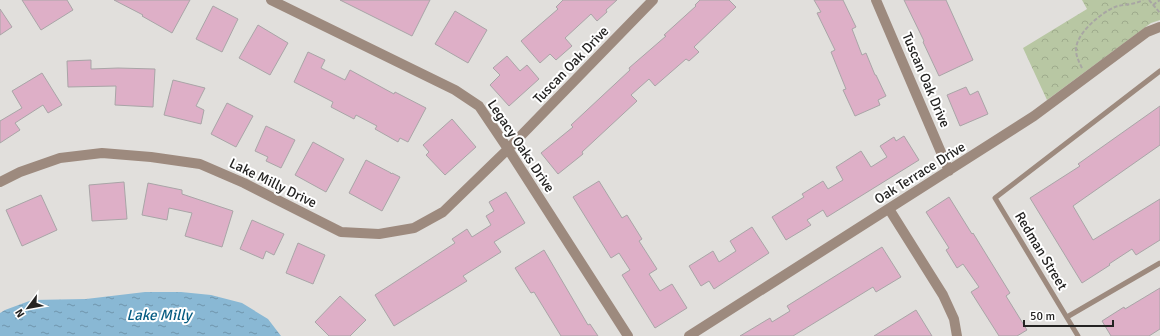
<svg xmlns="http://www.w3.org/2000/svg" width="1160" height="336" font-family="Signika,sans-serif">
	<defs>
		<pattern id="park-crowns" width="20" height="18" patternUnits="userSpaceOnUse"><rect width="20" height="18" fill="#b8c7a3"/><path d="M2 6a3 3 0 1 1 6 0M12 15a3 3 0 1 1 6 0" fill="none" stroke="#9eab8c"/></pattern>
		<pattern id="water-ripples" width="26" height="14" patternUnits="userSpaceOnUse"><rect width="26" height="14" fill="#89b8d4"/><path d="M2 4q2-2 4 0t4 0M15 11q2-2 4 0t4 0" fill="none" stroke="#7095ac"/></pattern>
	</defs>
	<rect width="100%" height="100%" fill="#e1dfdc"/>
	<path fill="url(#park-crowns)" d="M1082,0h78v20l-9,3 -104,77 -24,-52 64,-39z"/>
	<path fill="url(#water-ripples)" d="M145,292h36l30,3 31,8 26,16 13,17h-281v-23l5,-3 27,-10 54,-1z"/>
	<path fill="#deafc7" stroke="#a9a5a7" d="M22,0h45l6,10 -32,20z
		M114,0h76l-18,33 -30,-17 1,-1z
		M340,0h90l-18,36z
		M563,0h54l-11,10 1,2 -10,9 -6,-7 -26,24 7,8 -16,14 -6,-6 -10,9 -19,-22 37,-32 -2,-2z
		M700,0h29l7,7 -42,40 5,5 -10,9 -3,-2 -31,27 -6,-7 -18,16 6,6 -55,51 1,2 -25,20 -17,-21 32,-26 -2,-2 59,-55 -1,-2 37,-32 -2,-1 32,-29 -1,-1z
		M814,0h29l13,27 -4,2 10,26 4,-2 9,22h1l10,21 -8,4 2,5 -25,11 -12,-26 3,-1 -15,-37 4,-2 -18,-37 4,-1z
		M904,0h42l27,60 -34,16 -16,-34 1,-1z
		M213,6l25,13 -16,33 -26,-13z
		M0,9l12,18 -12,8z
		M455,11l32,19 -19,33 -33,-19z
		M258,25l30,18 -18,32 -31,-17z
		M308,52l17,8 -4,8 24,12 5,-10 44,24 1,-2 31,16 -18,34 -8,-4 -2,4 -23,-13 2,-3 -21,-11 -2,4 -23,-12 2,-5 -39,-20z
		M507,56l13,15 7,-6 12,14 -30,27 -19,-21 10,-10 -7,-7z
		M91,60v9l27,-1 37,1 -2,38 -38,-2 1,-19 -48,1 -1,-26z
		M42,73l20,32 -14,8 -5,-8 -28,18 5,7 -20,13v-22l22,-13 -10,-17z
		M173,80l32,8 -9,18 8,4 -3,14 -37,-9z
		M966,87l4,8 8,-4 10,23 -28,12 -13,-31z
		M227,103l26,13 -17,31 -25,-13z
		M1160,106v39l-87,61 20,34 67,-41v41l-24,15 -4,-6 -23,15 1,1 -28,18 -52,-85 50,-32 -2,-2z
		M452,119l24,28 -31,28 -19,-20 3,-3 -6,-7z
		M266,126l29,14 -14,28 -15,-7 2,-4 -13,-6z
		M904,136l15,24 -92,57 -4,-7 -16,10 4,5 -25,15 -14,-23 32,-20 -2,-3 21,-13 5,8 15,-9 -7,-13 25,-16 10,16 16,-10 -7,-11 14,-9 2,4z
		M313,142l31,17 -18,33 -31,-17z
		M366,160l25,13v1l1,-1 8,4 -18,34 -33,-18z
		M599,181l23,37 5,-3 15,24 -3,2 18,28 -8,5 11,17 12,-7 15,24 -32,20 -33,-53 8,-5 -11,-17 -8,5 -38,-61z
		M124,182l3,37 -35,2 -3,-36z
		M148,183l34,7v4l51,17 -11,36 -37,-11 7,-23 -23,-5 -2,12 -25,-5z
		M506,192l19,31 -31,19 7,10 -38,24 4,5 -73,45 -19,-31 80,-52 -3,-4 15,-10 5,8 19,-12 -5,-9 8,-5 -5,-9z
		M41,195l16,35 -35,16 -16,-36z
		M949,197l23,37 1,-1 37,60 -4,3 21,34 -10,6h-18l-28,-44 8,-5 -16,-23 -6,4 -11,-18 3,-2 -23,-36z
		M252,220l32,14 -10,21 -8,-4 -3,8 -23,-10z
		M752,227l17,26 -55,36 -5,-8 -8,5 -12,-20 24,-15 6,11 17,-11 -6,-10z
		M298,243l27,12 -12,29 -27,-11z
		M882,247l19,30 -25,15 -3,-5 -80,49h-53l30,-18 2,4 18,-11 -3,-5z
		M544,250l44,75 2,-1 8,12h-37l-27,-44 -3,1 -16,-25z
		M1160,288v41l-11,7h-38l-9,-15 22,-14 1,2z
		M340,296l26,24 -16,16h-21l-14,-14z
		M916,310l16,26h-58z"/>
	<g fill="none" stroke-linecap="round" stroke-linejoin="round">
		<path stroke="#a8a6a3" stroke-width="2" stroke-dasharray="4 2" stroke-linecap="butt" d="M1149,0l11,13
			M1153,5l7,-5
			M1082,68c-3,-6 -6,-12 -6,-18 0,-17 25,-37 39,-43 9,-3 19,-2 28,-7"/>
		<path stroke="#9d8a7e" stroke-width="5" d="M1067,317l93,-54
			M1078,336l-83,-138 165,-127"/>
		<path stroke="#9d8a7e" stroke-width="10" d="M271,0l184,90 24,16 29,43 120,187
			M876,0l73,171
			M0,182l20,-10 40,-14 42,-5 49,4 49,7 44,19 97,49 38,2 35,-6 29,-16 65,-63 145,-149
			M889,209l54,86 11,24 3,17
			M689,336l345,-220 113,-84 13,-5"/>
	</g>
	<g text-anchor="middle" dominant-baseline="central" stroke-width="4" stroke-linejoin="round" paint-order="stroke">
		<g font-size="14" fill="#242322" stroke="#fff">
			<text transform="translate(571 65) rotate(-46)">Tuscan Oak Drive</text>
			<text transform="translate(926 80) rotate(67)">Tuscan Oak Drive</text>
			<text transform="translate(521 146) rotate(56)">Legacy Oaks Drive</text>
			<text transform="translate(920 173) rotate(-32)">Oak Terrace Drive</text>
			<text transform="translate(273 183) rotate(26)">Lake Milly Drive</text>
			<text transform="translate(1041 251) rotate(59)">Redman Street</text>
		</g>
		<g font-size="15" font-style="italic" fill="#065c82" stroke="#fff">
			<text x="159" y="315">Lake Milly</text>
		</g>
	</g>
	<g transform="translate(28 308) rotate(238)" stroke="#ffffff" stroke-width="3" paint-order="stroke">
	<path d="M0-3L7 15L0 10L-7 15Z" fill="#242322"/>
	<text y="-6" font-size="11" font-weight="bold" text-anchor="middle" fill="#242322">N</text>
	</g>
	<path d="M1024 320v6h89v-6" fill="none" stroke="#242322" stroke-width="2"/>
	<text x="1030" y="320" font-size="12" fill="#242322" stroke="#ffffff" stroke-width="3" paint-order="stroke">50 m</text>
</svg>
